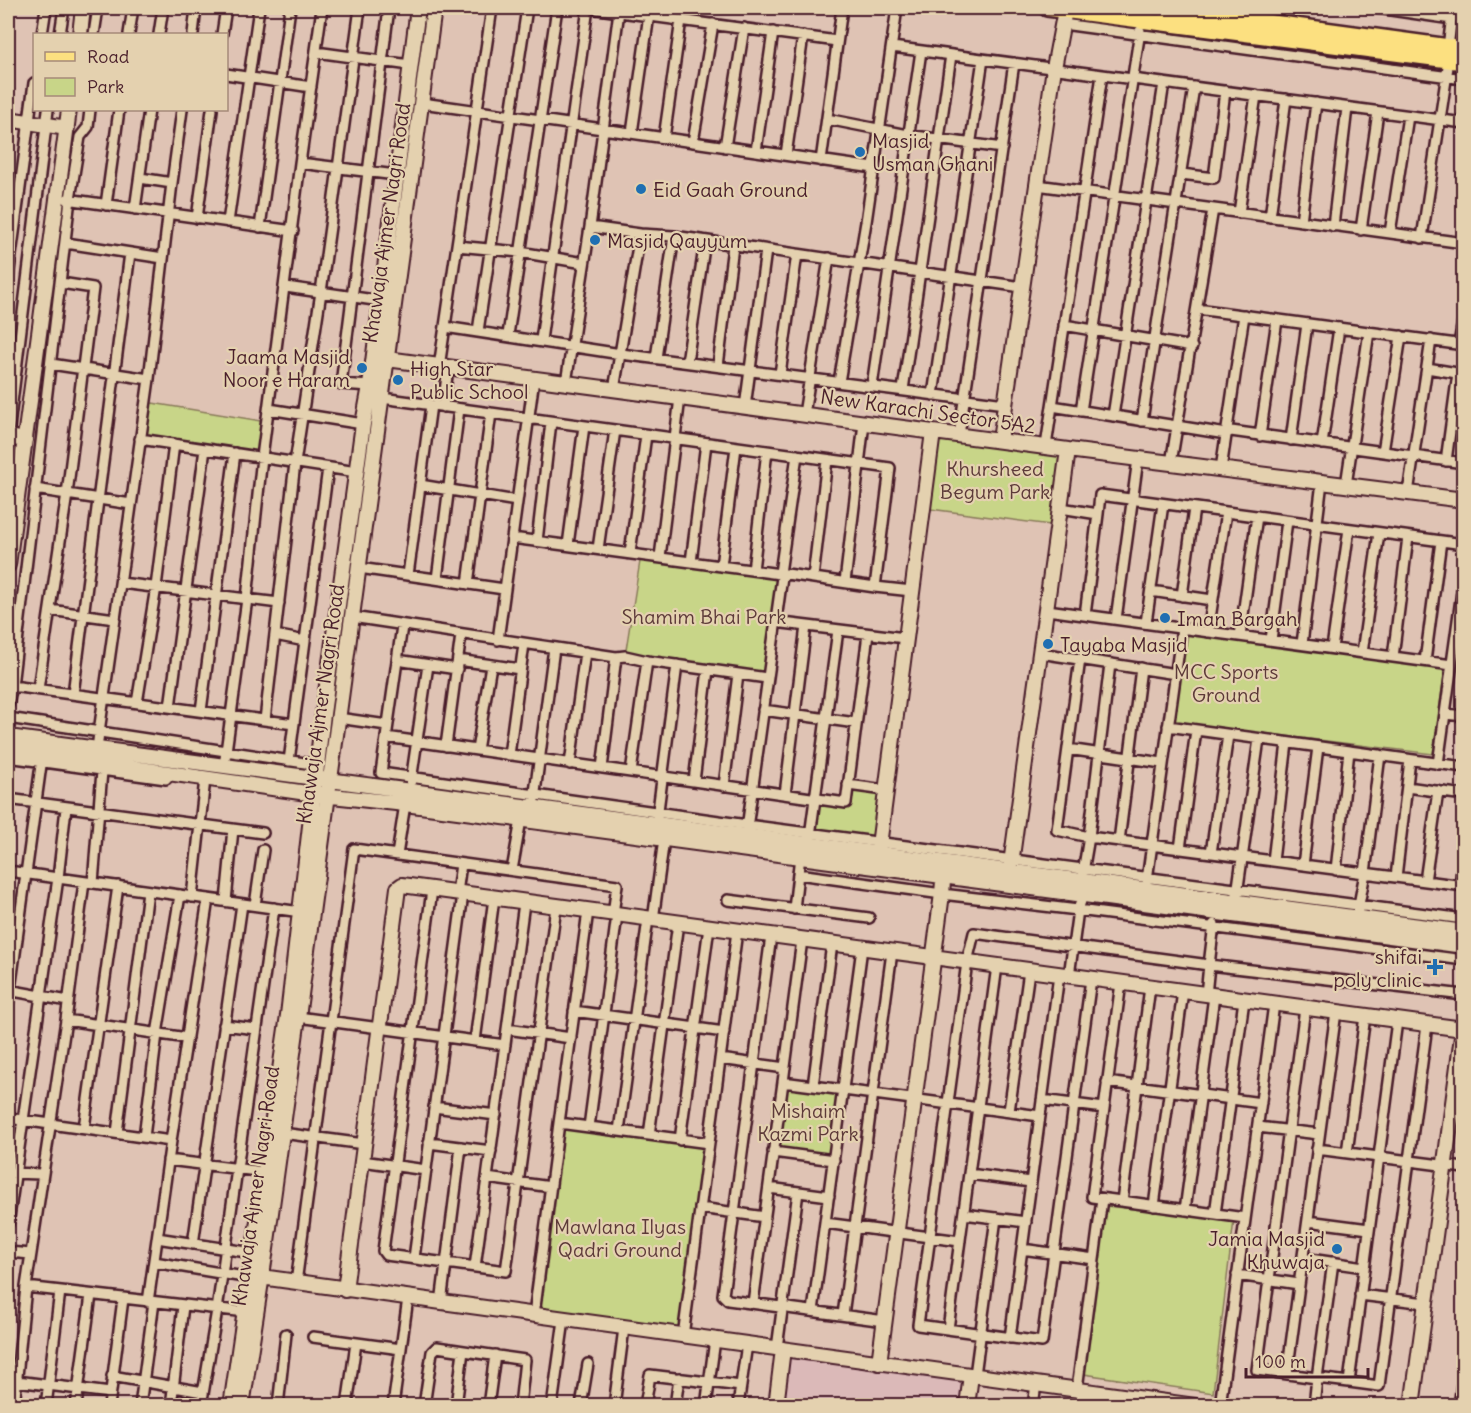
<svg xmlns="http://www.w3.org/2000/svg" width="1471" height="1413" font-family="Delius,sans-serif">
	<rect width="100%" height="100%" fill="#dfc3b4"/>
	<filter id="ink" filterUnits="userSpaceOnUse"><feTurbulence type="fractalNoise" baseFrequency=".0167" numOctaves="2"/><feDisplacementMap in="SourceGraphic" scale="12" xChannelSelector="R" yChannelSelector="G"/><feConvolveMatrix kernelMatrix="1 2 1 2 8 2 1 2 1" color-interpolation-filters="sRGB"/></filter>
	<g filter="url(#ink)">
		<path fill="#dbb9b8" d="M783,1349l188,26 -4,30 -191,1z"/>
		<path fill="#c8d588" stroke="#897a5a" stroke-width="1.5" d="M146,402l121,20 -5,35 -122,-18z
			M933,432l135,18 -10,76 -135,-18z
			M641,555l141,22 -15,101 -142,-22z
			M1185,631l260,37 -12,86 -261,-32z
			M851,786l32,5 -7,49 -63,-9 4,-31 30,4z
			M783,1082l60,8 -9,70 -61,-8z
			M562,1124l145,21 -27,191 -145,-20z
			M1106,1206l128,14 -21,173 -129,-19z"/>
		<g fill="none" stroke-linecap="round" stroke-linejoin="round">
			<g stroke="#4a1f2b" stroke-width="14">
				<path id="street" d="M590,8l247,33
					M1377,8l75,11
					M1063,24l401,55
					M42,34l4,-26
					M60,34l4,-26
					M94,34l4,-26
					M129,34l4,-26
					M159,34l4,-26
					M193,34l3,-26
					M222,34l4,-26
					M892,47l572,76
					M1448,47l5,-39
					M316,52l94,13
					M226,74l85,13
					M422,103l452,65
					M827,119l81,16 94,13
					M632,133l18,-125
					M664,138l17,-118
					M693,142l20,-118
					M725,147l19,-119
					M756,151l17,-119
					M786,155l17,-119
					M821,161l21,-153
					M300,163l96,12
					M1181,174l33,4 11,-87
					M140,178l32,5
					M1037,185l427,58
					M67,199l226,32
					M106,205l13,-95
					M135,209l14,-99
					M1239,213l17,-118
					M1270,217l16,-118
					M197,218l15,-108
					M1301,221l15,-118
					M228,222l31,-214
					M1333,226l14,-118
					M260,227l30,-219
					M590,227l50,7 34,2 348,51
					M1361,230l17,-118
					M1390,233l18,-117
					M1422,238l27,-178
					M66,243l97,15
					M457,246l63,6 64,11
					M8,278l26,-195
					M286,287l95,14
					M1197,309l267,36
					M1064,325l128,22
					M445,327l176,27 384,50
					M478,331l49,-323
					M508,335l49,-327
					M541,340l47,-332
					M1459,344l5,-29
					M656,358l18,-122
					M687,362l18,-121
					M51,364l98,15
					M718,366l15,-120
					M439,367l53,-359
					M1427,368l36,6
					M780,374l17,-120
					M839,382l27,-160 31,-214
					M566,383l24,-156 29,-216
					M370,386l-29,-2 48,-376
					M872,386l49,-335
					M614,390l26,-156
					M903,390l48,-335
					M933,395l50,-336
					M382,398l508,70 -15,119 37,4
					M1052,406l174,28 5,-3 233,32
					M443,407l5,-39
					M745,407l21,-157
					M269,409l94,15
					M1081,411l59,-380
					M804,414l25,-156
					M1113,416l51,-333
					M1142,421l52,-334
					M8,435l40,-325
					M959,435l55,-372
					M1260,436l17,-116
					M140,439l217,33
					M1291,440l16,-116
					M1322,444l17,-116
					M1046,446l56,-371
					M1383,452l18,-116
					M1446,461l12,-88
					M1171,463l42,-254
					M1221,469l23,-154
					M420,485l97,16
					M1346,485l23,-153
					M35,489l96,15
					M1408,493l23,-153
					M1061,508l37,6 2,-19 364,49
					M512,538l268,36
					M537,541l14,-119
					M568,545l16,-119
					M598,549l17,-119
					M630,553l16,-118
					M660,557l20,-159
					M691,562l15,-119
					M721,566l15,-119
					M359,568l145,21
					M753,570l14,-119
					M780,573l95,14
					M408,575l23,-170
					M813,578l14,-118
					M437,579l22,-170
					M845,582l19,-159
					M121,583l158,20
					M468,584l23,-171
					M1151,591l61,9
					M1182,596l12,-88
					M50,610l65,9
					M1047,610l405,55
					M1085,615l13,-101
					M352,617l264,40 9,-1 22,5 120,17
					M1116,619l22,-160
					M775,622l130,16
					M1146,623l17,-119
					M402,626l-21,147 366,52 717,94
					M1208,632l18,-120
					M275,635l30,6
					M1240,636l17,-120
					M498,640l36,-261
					M1271,640l16,-119
					M1302,644l20,-162
					M1332,648l17,-119
					M1040,653l136,21
					M1362,653l17,-120
					M1393,657l15,-120
					M1080,659l-23,171 32,7 -6,35
					M397,660l60,9
					M458,660l62,9
					M1425,661l16,-120
					M1110,664l-21,173 375,49
					M12,686l282,38
					M38,689l29,-195 26,-206 -32,-5
					M73,694l57,-441
					M137,703l19,-116 18,-143
					M8,705l4,-19 58,-487 10,-62 8,-10 2,-17
					M170,707l35,-258
					M763,710l93,13
					M201,711l34,-258
					M1445,714l19,2
					M8,718l310,47
					M338,718l49,7
					M265,720l30,-257 26,-171 39,-284
					M1168,726l296,41
					M386,737l460,66 22,-169
					M446,746l15,-111
					M1068,749l94,14
					M477,750l14,-85
					M509,755l15,-111
					M8,757l158,22
					M289,761l39,-293
					M570,764l15,-112
					M1438,764l26,-187
					M224,766l23,-167 15,-142 38,-294 22,-155
					M602,768l14,-111
					M631,772l16,-111
					M411,781l17,-116
					M694,781l14,-111
					M848,785l37,5
					M724,786l14,-112
					M1407,787l57,8
					M785,794l21,-168
					M8,799l255,34
					M534,800l20,-152
					M657,818l20,-153
					M747,828l35,-251 -2,-4 17,-118
					M810,836l28,-206
					M1119,841l22,-173
					M1180,849l16,-119
					M1211,853l17,-118
					M397,855l8,-51
					M1273,861l14,-118
					M1303,865l15,-118
					M512,870l9,-50
					M1336,870l13,-119
					M8,871l293,41
					M798,874l144,20 136,16 386,50
					M1396,877l14,-117
					M1147,880l35,-252
					M1425,881l13,-90
					M93,883l9,-112 -5,-21 2,-18 50,-353 23,-196 10,-73
					M1460,886l4,-36
					M432,890l-49,361 3,4 120,16 50,-364
					M457,893l4,-29
					M1237,894l22,-155
					M192,897l13,-118
					M728,900l141,18
					M226,901l7,-72
					M255,905l8,-55
					M794,909l6,-53
					M1358,910l7,-37 15,-118
					M653,920l11,-81
					M1214,924l-5,41 255,30
					M771,936l-48,359 5,5 157,21
					M1069,976l9,-66 5,-15
					M1091,979l-49,363 -124,-17 49,-363 7,-29 235,32 -3,30
					M1121,983l-29,214 153,21
					M8,990l60,11
					M8,1004l34,-246
					M1305,1008l-48,362 60,8 -3,28
					M574,1011l150,21
					M298,1017l207,28
					M66,1020l121,18
					M224,1025l32,4
					M507,1029l64,9
					M475,1041l19,-143
					M720,1059l65,9
					M783,1082l19,-142
					M1107,1082l154,21
					M813,1086l19,-142
					M1042,1100l62,8
					M434,1107l62,8
					M1009,1111l20,-140
					M1040,1116l19,-141
					M8,1118l163,23 -23,161
					M559,1123l29,-212
					M589,1127l28,-212
					M1258,1127l61,7
					M84,1128l34,-242
					M619,1131l29,-212
					M117,1133l31,-242
					M282,1133l82,11
					M649,1135l29,-212
					M144,1137l13,-103 23,-139
					M680,1140l29,-213
					M171,1141l37,-242
					M429,1143l62,8
					M709,1143l28,-212
					M1317,1149l147,19
					M773,1152l61,8
					M1347,1153l18,-137
					M168,1160l97,12
					M362,1161l64,9
					M8,1173l34,1
					M969,1174l62,8
					M487,1178l64,9
					M769,1188l60,8
					M1122,1201l28,-214
					M1154,1206l29,-215
					M700,1208l65,9
					M1185,1210l29,-214
					M964,1214l62,8
					M1215,1214l29,-214
					M1308,1221l61,8
					M825,1223l135,18
					M8,1224l50,-346 8,-70
					M157,1238l96,15
					M193,1244l49,-340
					M1022,1249l72,10
					M8,1252l23,2
					M414,1258l49,-364
					M1303,1258l61,9
					M154,1262l96,16
					M1333,1262l-16,116 32,4 48,-361
					M475,1267l49,-364
					M1237,1275l62,9
					M296,1283l58,-434 263,36 -4,29
					M26,1287l220,25
					M1360,1295l66,8
					M441,1303l20,-156
					M753,1303l30,-221 257,34 -30,222
					M813,1311l49,-363
					M534,1315l25,-192 150,20 -26,193
					M843,1315l49,-363
					M948,1329l49,-363
					M313,1337l88,12
					M777,1348l21,-156
					M1287,1374l49,-362
					M975,1375l21,-157
					M112,1376l91,16
					M17,1381l93,12
					M1349,1382l30,4 48,-361
					M1077,1389l25,-190
					M14,1406l12,-119 40,-267 18,-138
					M46,1406l14,-115
					M76,1406l15,-111
					M109,1406l14,-107
					M140,1406l14,-104
					M171,1406l12,-100
					M201,1406l16,-96 57,-402
					M278,1406l8,-72
					M347,1406l9,-63
					M393,1406l15,-108
					M424,1406l8,-54 5,-5 88,13 -5,46
					M456,1406l7,-55
					M488,1406l7,-51
					M552,1406l12,-86
					M581,1406l7,-42
					M614,1406l10,-78
					M645,1406l5,-31 91,11
					M675,1406l4,-28
					M706,1406l9,-66
					M738,1406l9,-62
					M1033,1406l3,-22
					M1220,1406l54,-402
					M1459,1406l5,-37"/>
			</g>
			<g stroke="#4a1f2b" stroke-width="18">
				<path id="secondary" d="M80,34l3,-26
					M8,119l59,9
					M387,359l681,91 396,50
					M8,437l17,3
					M1000,440l54,-372 11,-58
					M8,565l61,-455
					M8,737l1456,195
					M8,750l306,44 91,10 1059,142
					M878,853l55,-421
					M1010,871l58,-421
					M261,1277l934,129
					M345,1290l53,-402 4,-3 1061,144 -51,377
					M879,1363l63,-469 2,-26
					M231,1406l57,-391 35,-301 40,-290 7,-38 48,-378
					M242,1406l24,-157 32,-232 136,-1009
					M776,1406l7,-57
					M967,1406l4,-31"/>
			</g>
			<g stroke="#4a1f2b" stroke-width="20">
				<path id="primary" d="M1047,8l417,54
					M1163,8l301,41"/>
			</g>
			<use href="#street" stroke="#e4d1af" stroke-width="9"/>
			<use href="#secondary" stroke="#e4d1af" stroke-width="14"/>
			<use href="#primary" stroke="#fce080" stroke-width="15"/>
		</g>
	</g>
	<g fill="#1f6fb2" stroke="#e4d1af" stroke-width="2">
		<circle cx="860" cy="152" r="6"/>
		<circle cx="641" cy="189" r="6"/>
		<circle cx="595" cy="240" r="6"/>
		<circle cx="362" cy="368" r="6"/>
		<circle cx="398" cy="380" r="6"/>
		<circle cx="1165" cy="618" r="6"/>
		<circle cx="1048" cy="644" r="6"/>
		<path d="M1432 958h6v6h6v6h-6v6h-6v-6h-6v-6h6z"/>
		<circle cx="1337" cy="1249" r="6"/>
	</g>
	<g text-anchor="middle" dominant-baseline="central" stroke-width="4.5" stroke-linejoin="round" paint-order="stroke">
		<g font-size="20" fill="#4a1f2b" stroke="#e4d1af" text-anchor="start">
			<text x="872" y="140">Masjid<tspan x="872" dy="23">Usman Ghani</tspan></text>
			<text x="653" y="189">Eid Gaah Ground</text>
			<text x="607" y="240">Masjid Qayyum</text>
			<text x="350" y="356" text-anchor="end">Jaama Masjid<tspan x="350" dy="23">Noor e Haram</tspan></text>
			<text x="410" y="368">High Star<tspan x="410" dy="23">Public School</tspan></text>
			<text x="1177" y="618">Iman Bargah</text>
			<text x="1060" y="644">Tayaba Masjid</text>
			<text x="1422" y="956" text-anchor="end">shifai<tspan x="1422" dy="23">poly clinic</tspan></text>
			<text x="1325" y="1238" text-anchor="end">Jamia Masjid<tspan x="1325" dy="23">Khuwaja</tspan></text>
		</g>
		<g font-size="20" fill="#4a1f2b" stroke="#e4d1af">
			<text transform="translate(386 223) rotate(-82)">Khawaja Ajmer Nagri Road</text>
			<text transform="translate(928 411) rotate(8)">New Karachi Sector 5A2</text>
			<text transform="translate(320 704) rotate(-82)">Khawaja Ajmer Nagri Road</text>
			<text transform="translate(255 1186) rotate(-82)">Khawaja Ajmer Nagri Road</text>
		</g>
		<g font-size="20" fill="#5d3a39" stroke="#e4d1af">
			<text x="995" y="468">Khursheed<tspan x="995" dy="23">Begum Park</tspan></text>
			<text x="704" y="616">Shamim Bhai Park</text>
			<text x="1226" y="671">MCC Sports<tspan x="1226" dy="23">Ground</tspan></text>
			<text x="808" y="1110">Mishaim<tspan x="808" dy="23">Kazmi Park</tspan></text>
			<text x="620" y="1226">Mawlana Ilyas<tspan x="620" dy="23">Qadri Ground</tspan></text>
		</g>
	</g>
	<rect width="1471" height="1413" fill="none" stroke="#e4d1af" stroke-width="30"/>
	<rect x="15" y="15" width="1441" height="1383" fill="none" stroke="#4a1f2b" stroke-width="2" filter="url(#ink)"/>
	<rect x="33" y="33" width="195" height="78" fill="#e4d1af" stroke="#a68a7a" stroke-width="1.5"/>
	<rect x="45" y="52" width="30" height="9" fill="#fce080" stroke="#a68a7a" stroke-width="1.5"/>
	<text x="87" y="63" font-size="18" fill="#4a1f2b">Road</text>
	<rect x="45" y="78" width="30" height="18" fill="#c8d588" stroke="#a68a7a" stroke-width="1.5"/>
	<text x="87" y="93" font-size="18" fill="#4a1f2b">Park</text>
	<path d="M1246 1368v9h122v-9" fill="none" stroke="#4a1f2b" stroke-width="3"/>
	<text x="1255" y="1368" font-size="18" fill="#4a1f2b" stroke="#e4d1af" stroke-width="4.5" paint-order="stroke">100 m</text>
</svg>
